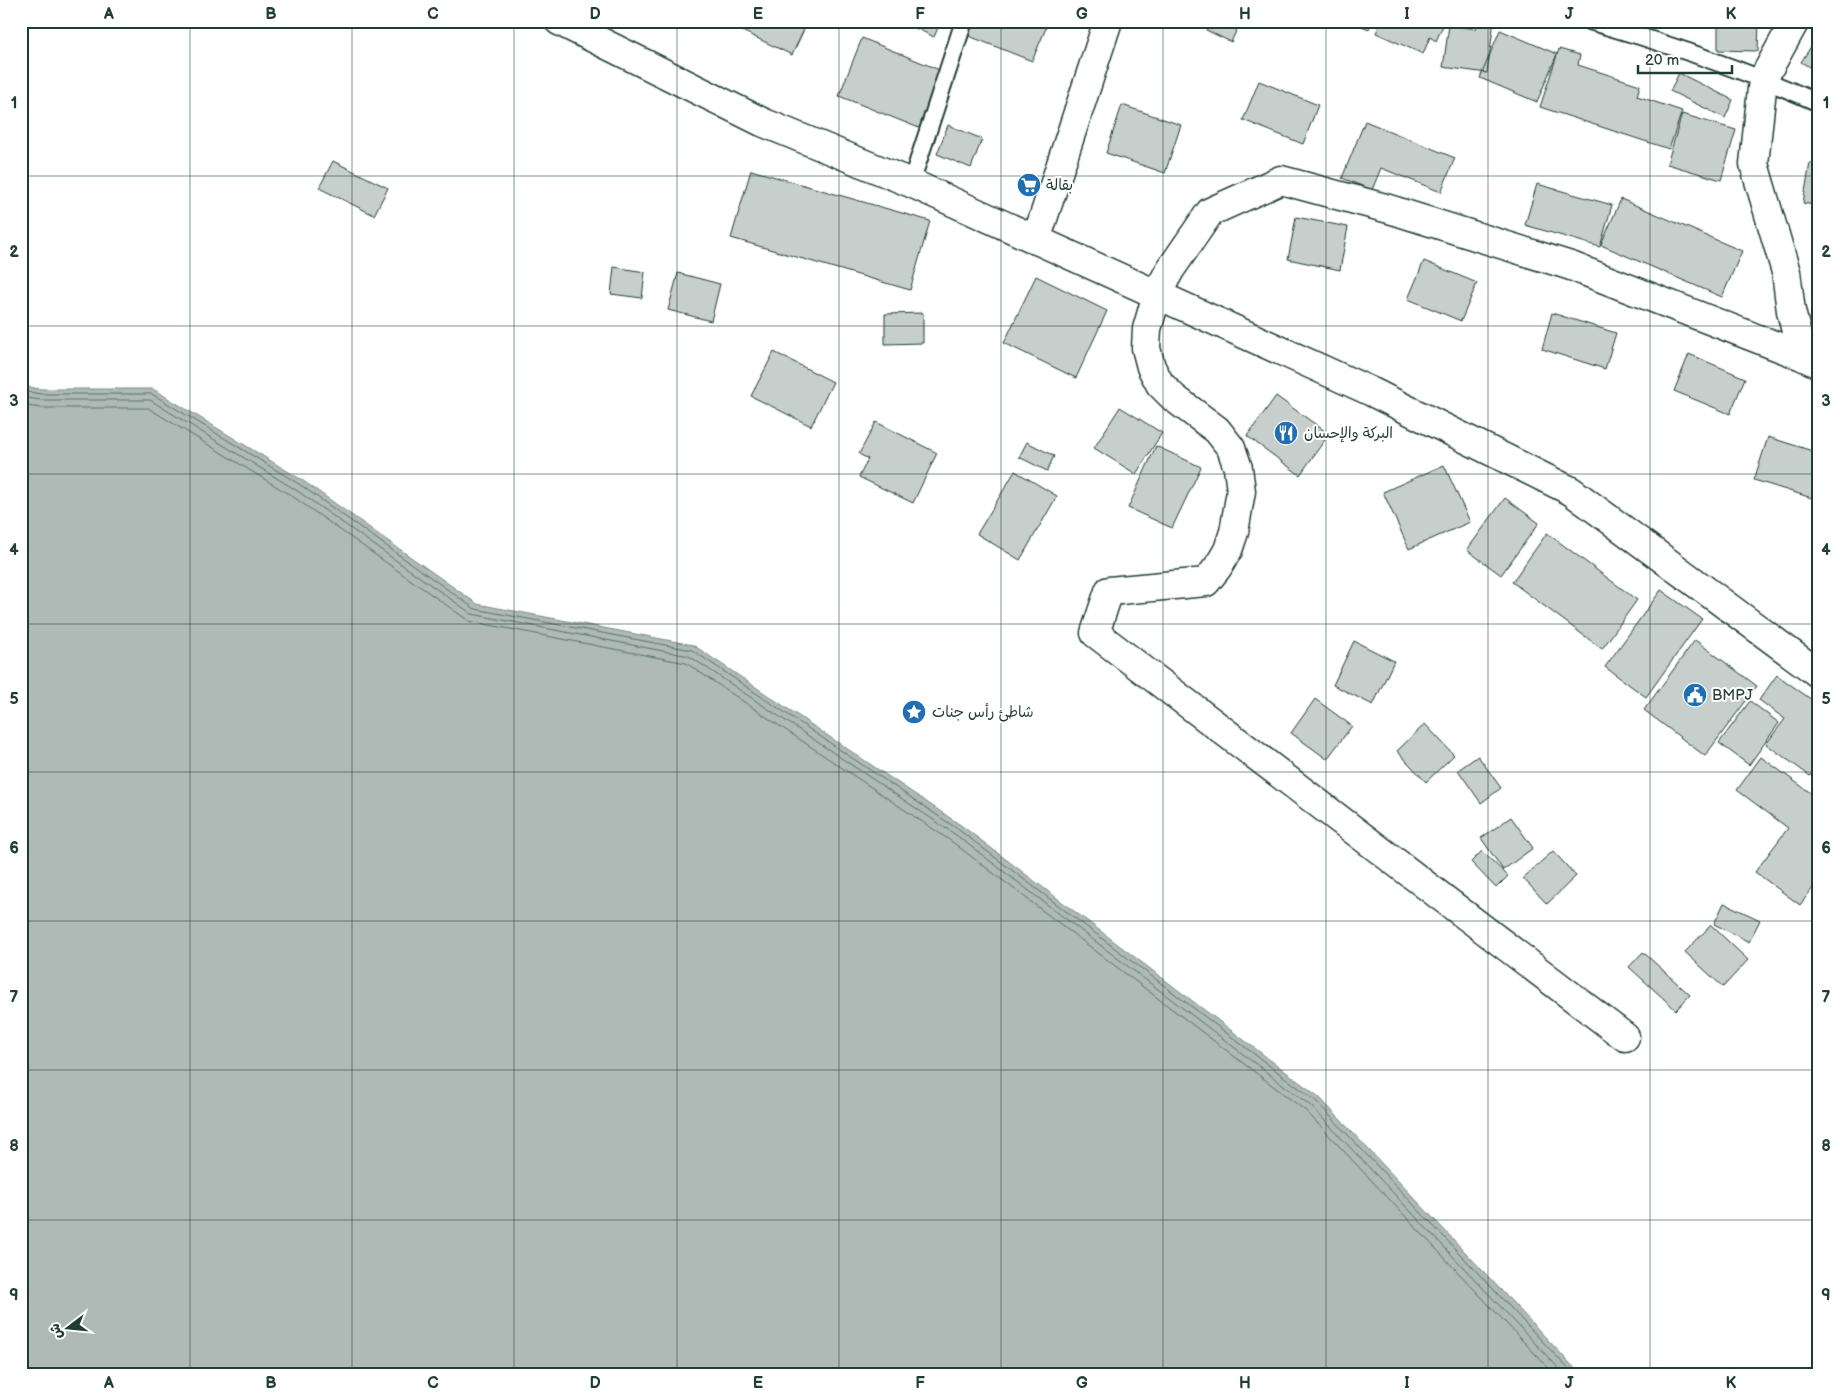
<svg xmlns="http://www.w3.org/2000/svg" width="1840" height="1396" font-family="'Balsamiq Sans','Playpen Sans Arabic',sans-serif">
	<rect width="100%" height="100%" fill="#fff"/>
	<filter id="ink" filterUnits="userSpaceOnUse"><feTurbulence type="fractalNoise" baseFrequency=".02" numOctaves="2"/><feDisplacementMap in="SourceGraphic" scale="10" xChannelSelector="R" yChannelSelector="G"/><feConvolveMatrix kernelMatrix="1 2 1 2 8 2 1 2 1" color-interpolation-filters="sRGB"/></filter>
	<g filter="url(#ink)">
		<path fill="#afbab7" stroke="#758883" d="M21,386l20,3h112l149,91 175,124 216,41 269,181 357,271 262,278h-1560z"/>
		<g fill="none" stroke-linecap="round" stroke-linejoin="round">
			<path stroke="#596f68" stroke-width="1" d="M21,391l20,3h111l147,90 176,125 217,41 267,180 357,271 258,274
				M21,397l20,3h109l146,90 176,124 217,42 267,179 355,271 254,269
				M21,405l20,3h107l144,88 177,125 217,42 265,178 355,270 249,264"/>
		</g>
		<path fill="#c7cfcc" stroke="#1f3d34" d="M742,21h66l-16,34 -54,-26z
			M901,21h40l-7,16z
			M973,21h76l-17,40 -63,-25z
			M1210,21h31l-10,21 -25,-12z
			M1349,21h22l-2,8z
			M1381,21h64l-9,20 -6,-4 -7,17 -47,-21z
			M1477,21h17l-7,52 -44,-6 6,-42 27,4z
			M1718,21h41l-1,30 -40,-1z
			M1500,30l57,24 -20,48 -57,-24z
			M1819,34v39l-18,-11z
			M862,38l80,33 -23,57 -80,-32z
			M1559,49l21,6 -2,10 62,20 -3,11 45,15 -13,38 -129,-42z
			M1679,73l54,27 -8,18 -55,-27z
			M1259,81l59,24 -15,39 -60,-24z
			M1122,105l59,20 -16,48 -59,-20z
			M1682,114l54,16 -15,50 -54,-16z
			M1365,121l90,37 -14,34 -60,-24 -9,22 -30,-12z
			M948,125l34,14 -11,29 -34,-14z
			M333,161l55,27 -14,27 -55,-27z
			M1810,163l9,1v42l-16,-3z
			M751,170l179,51 -20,69 -179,-52z
			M1537,184l75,21 -12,42 -75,-22z
			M1621,199l121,52 -20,46 -121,-52z
			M1296,217l52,10 -8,43 -52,-11z
			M1424,261l53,22 -16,38 -53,-22z
			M614,267l31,5 -3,26 -31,-4z
			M678,273l42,11 -9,37 -43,-11z
			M1036,276l71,35 -31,67 -72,-35z
			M923,313v30l-38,1v-30z
			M1552,313l64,20 -11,36 -63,-20z
			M774,352l59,30 -22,44 -60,-30z
			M1689,354l56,24 -15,36 -56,-23z
			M1276,396l53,38 -29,41 -53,-39z
			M1120,407l42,26 -26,41 -42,-26z
			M876,422l61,31 -24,50 -54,-26 9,-18 -9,-5z
			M1768,437l51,16v34l-4,12 -61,-19z
			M1027,442l27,14 -7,15 -28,-14z
			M1156,446l45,21 -29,61 -44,-20z
			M1444,465l26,57 -61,27 -26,-57z
			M1015,471l42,25 -37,64 -43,-26z
			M1505,498l34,25 -38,52 -34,-25z
			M1547,533l90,67 -35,49 -90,-67z
			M1661,590l41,29 -56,78 -41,-30z
			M1695,640l62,46 -52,70 -61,-46z
			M1354,641l40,20 -21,44 -40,-20z
			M1777,675l42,30v58l-9,13 -44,-32 19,-25 -26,-19z
			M1315,699l37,27 -25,33 -36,-26z
			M1750,701l29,22 -30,42 -30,-22z
			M1425,724l29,31 -28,27 -29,-31z
			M1478,756l23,32 -20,15 -23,-33z
			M1761,757l58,42 -2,43 2,38 -19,25 -45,-33 33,-44 -51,-38z
			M1511,817l22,31 -30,22 -22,-32z
			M1482,851l26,25 -12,12 -25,-26z
			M1553,851l23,25 -29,28 -24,-26z
			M1724,903l36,17 -11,22 -35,-18z
			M1711,925l37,35 -25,27 -38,-35z
			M1643,952l47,43 -14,15 -47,-43z"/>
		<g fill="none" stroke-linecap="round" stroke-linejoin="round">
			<g stroke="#1f3d34" stroke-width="20">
				<path id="lane" d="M1589,21c78,22 155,49 230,82
					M911,183l53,-162"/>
			</g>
			<g stroke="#1f3d34" stroke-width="31">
				<path id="street" d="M1795,21l-32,58 -9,85 32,108 5,39 11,45
					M1036,240l72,-219
					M1625,1037l-530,-404 14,-42 97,-9 12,-15 10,-17 6,-18 7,-41 -3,-23 -7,-20 -14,-18 -43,-32 -14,-14 -9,-17 -5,-19 1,-19 10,-35 13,-24 40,-58 71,-32 108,29 182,57 231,90 17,8"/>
			</g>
			<g stroke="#1f3d34" stroke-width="31">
				<path id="primary" d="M559,21l203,101 149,61 461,209 199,99 248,183"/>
			</g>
			<use href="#lane" stroke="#fff" stroke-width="16"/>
			<use href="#street" stroke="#fff" stroke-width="28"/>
			<use href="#primary" stroke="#fff" stroke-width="28"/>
		</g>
	</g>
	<path fill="none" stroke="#1f3d34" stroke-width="1" stroke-opacity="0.55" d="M190,21v1354M352,21v1354M514,21v1354M677,21v1354M839,21v1354M1001,21v1354M1163,21v1354M1326,21v1354M1488,21v1354M1650,21v1354M21,176h1798M21,326h1798M21,474h1798M21,624h1798M21,772h1798M21,921h1798M21,1070h1798M21,1220h1798"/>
	<defs>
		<g id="supermarket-disc" transform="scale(1.25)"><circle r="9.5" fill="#1f6fb2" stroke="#fff"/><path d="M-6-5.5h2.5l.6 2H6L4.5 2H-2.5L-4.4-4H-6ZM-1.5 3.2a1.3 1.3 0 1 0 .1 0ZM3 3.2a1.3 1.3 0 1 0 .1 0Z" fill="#fff"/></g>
		<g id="restaurant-disc" transform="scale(1.25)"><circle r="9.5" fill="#1f6fb2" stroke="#fff"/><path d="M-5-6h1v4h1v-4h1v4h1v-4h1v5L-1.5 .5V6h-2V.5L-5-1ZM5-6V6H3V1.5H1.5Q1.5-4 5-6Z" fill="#fff"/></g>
		<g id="civic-disc" transform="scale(1.25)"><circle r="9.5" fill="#1f6fb2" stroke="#fff"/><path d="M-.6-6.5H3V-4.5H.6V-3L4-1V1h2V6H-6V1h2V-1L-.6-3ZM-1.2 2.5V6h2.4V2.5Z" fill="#fff"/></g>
		<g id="sight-disc" transform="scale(1.25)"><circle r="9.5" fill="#1f6fb2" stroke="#fff"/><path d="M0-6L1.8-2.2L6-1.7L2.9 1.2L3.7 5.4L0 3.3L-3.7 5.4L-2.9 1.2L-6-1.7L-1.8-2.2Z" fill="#fff"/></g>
	</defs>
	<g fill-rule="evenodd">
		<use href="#supermarket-disc" x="1029" y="185"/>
		<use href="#restaurant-disc" x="1286" y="433"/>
		<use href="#civic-disc" x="1695" y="695"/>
		<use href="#sight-disc" x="914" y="712"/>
	</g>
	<g text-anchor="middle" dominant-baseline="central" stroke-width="4" stroke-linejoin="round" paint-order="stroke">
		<g font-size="15" fill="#1f3d34" stroke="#fff" text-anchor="start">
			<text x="1046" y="185">بقالة</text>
			<text x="1304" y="433">البركة والإحسان</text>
			<text x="1712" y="695">BMPJ</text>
			<text x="932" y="712">شاطئ رأس جنات</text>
		</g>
	</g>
	<rect width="1840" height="1396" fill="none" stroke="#fff" stroke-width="55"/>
	<g transform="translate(68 1328) rotate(254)" stroke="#ffffff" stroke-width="4" paint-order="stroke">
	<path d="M0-4L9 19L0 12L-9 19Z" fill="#1f3d34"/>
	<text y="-8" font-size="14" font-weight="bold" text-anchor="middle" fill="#1f3d34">ش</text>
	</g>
	<path d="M1638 65v8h94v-8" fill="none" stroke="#1f3d34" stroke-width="2.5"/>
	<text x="1645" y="65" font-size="15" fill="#1f3d34" stroke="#ffffff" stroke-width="4" paint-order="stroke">20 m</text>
	<rect x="28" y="28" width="1784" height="1340" fill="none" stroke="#1f3d34" stroke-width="2"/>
	<g font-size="16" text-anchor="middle" font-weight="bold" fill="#1f3d34">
		<text x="109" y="19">A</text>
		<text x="271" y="19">B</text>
		<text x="433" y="19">C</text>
		<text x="595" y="19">D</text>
		<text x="758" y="19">E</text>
		<text x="920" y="19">F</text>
		<text x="1082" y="19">G</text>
		<text x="1245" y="19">H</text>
		<text x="1407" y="19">I</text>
		<text x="1569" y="19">J</text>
		<text x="1731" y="19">K</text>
		<text x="14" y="108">1</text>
		<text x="1826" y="108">1</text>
		<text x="14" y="257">2</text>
		<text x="1826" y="257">2</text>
		<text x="14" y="406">3</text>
		<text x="1826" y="406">3</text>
		<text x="14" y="555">4</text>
		<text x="1826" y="555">4</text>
		<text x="14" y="704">5</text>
		<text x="1826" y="704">5</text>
		<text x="14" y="853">6</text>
		<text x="1826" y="853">6</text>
		<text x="14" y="1002">7</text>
		<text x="1826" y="1002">7</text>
		<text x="14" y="1151">8</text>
		<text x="1826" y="1151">8</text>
		<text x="14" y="1300">9</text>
		<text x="1826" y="1300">9</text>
		<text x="109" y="1388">A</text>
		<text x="271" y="1388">B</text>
		<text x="433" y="1388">C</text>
		<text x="595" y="1388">D</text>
		<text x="758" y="1388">E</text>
		<text x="920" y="1388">F</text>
		<text x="1082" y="1388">G</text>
		<text x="1245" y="1388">H</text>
		<text x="1407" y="1388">I</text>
		<text x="1569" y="1388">J</text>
		<text x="1731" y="1388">K</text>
	</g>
</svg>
